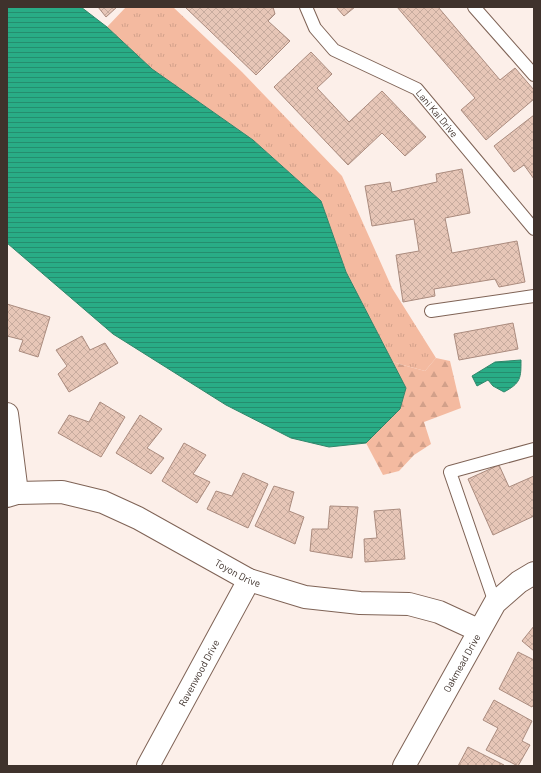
<svg xmlns="http://www.w3.org/2000/svg" width="541" height="773" font-family="Barlow,sans-serif">
	<defs>
		<pattern id="grass-tufts" width="24" height="20" patternUnits="userSpaceOnUse"><rect width="24" height="20" fill="#f4baa0"/><path d="M3 7l-1-3M5 7V3M7 7l1-3M15 17l-1-3M17 17v-4M19 17l1-3" fill="none" stroke="#d2a08a"/></pattern>
		<pattern id="forest-firs" width="22" height="20" patternUnits="userSpaceOnUse"><rect width="22" height="20" fill="#f4baa0"/><path d="M5 1l3.5 6h-7zM16 11l3.5 6h-7z" fill="#d2a08a"/></pattern>
		<pattern id="water-rules" width="6" height="5" patternUnits="userSpaceOnUse"><rect width="6" height="5" fill="#29ac86"/><path d="M0 2.5h6" fill="none" stroke="#258d6e"/></pattern>
		<pattern id="building-cross-hatch" width="8" height="8" patternUnits="userSpaceOnUse"><rect width="8" height="8" fill="#e7c6b7"/><path d="M0 0l8 8M0 8l8-8" fill="none" stroke="#c7ab9e"/></pattern>
	</defs>
	<rect width="100%" height="100%" fill="#fcefe9"/>
	<path fill="url(#grass-tufts)" d="M126,7h47l69,65 100,104 50,112 44,70 -11,13 -33,-9 -46,-90 -25,-71 -68,-61 -101,-71 -45,-42z"/>
	<path fill="url(#forest-firs)" d="M436,358l14,3 11,47 -37,14 7,22 -17,11 -15,16 -16,4 -17,-32 34,-34 6,-21 -14,-26 33,9z"/>
	<path fill="url(#water-rules)" stroke="#30876b" d="M7,7h74l26,20 45,42 101,71 68,61 25,71 60,116 -6,21 -34,34 -37,4 -38,-9 -65,-33 -113,-71 -106,-91z
		M521,360c0,18 0,23 -17,32l-11,-6 -5,-6 -11,6 -5,-10 23,-14z"/>
	<path fill="url(#building-cross-hatch)" stroke="#aa8b7e" d="M98,7h19l-11,10z
		M185,7h88l2,7 -7,7 22,20 -34,34z
		M336,7h19l-11,9z
		M397,7h41l62,73 15,-12 19,22v9l-48,41 -25,-30 14,-12z
		M311,52l21,22 -15,14 32,34 33,-31 44,46 -21,19 -23,-23 -34,32 -74,-78z
		M534,115v64l-10,-14 -10,7 -20,-26z
		M462,169l8,44 -25,5 7,35 65,-12 8,41 -26,5 -4,-8 -61,10 1,7 -32,6 -7,-47 23,-4 -5,-32 -42,7 -7,-40 25,-4 2,10 45,-10 -1,-8z
		M7,304l43,13 -12,40 -19,-6 4,-11 -16,-4z
		M513,323l5,26 -59,11 -5,-26z
		M82,336l8,14 15,-7 13,20 -49,29 -11,-18 9,-8 -11,-16z
		M100,402l25,15 -24,40 -43,-24 11,-18 20,7z
		M140,415l22,14 -15,19 17,10 -13,16 -35,-21z
		M184,443l22,12 -13,19 17,8 -13,21 -35,-22z
		M499,465l10,22 25,-11v40l-41,19 -25,-56z
		M243,473l25,11 -20,44 -41,-19 9,-18 16,5z
		M274,486l20,6 -5,19 15,6 -9,27 -40,-18z
		M330,506l28,1 -6,51 -42,-7 2,-22h16z
		M400,509l5,50 -40,3 -1,-23 13,-1 -3,-27z
		M534,626v25l-12,-10z
		M518,652l16,8v44l-2,3 -33,-18z
		M494,700l38,21 -10,20 8,4 -12,21 -32,-16 12,-22 -15,-8z
		M468,747l36,18 -1,1h-45z"/>
	<g fill="none" stroke-linecap="round" stroke-linejoin="round">
		<g stroke="#7f6356" stroke-width="14">
			<g id="service">
				<path id="s1" d="M306,7l9,21 19,22 83,39 117,140"/>
				<path d="M474,7l60,68"/>
				<path d="M431,311l103,-15"/>
				<path d="M495,603l-45,-131 84,-23"/>
			</g>
		</g>
		<g stroke="#7f6356" stroke-width="24">
			<g id="minor">
				<path d="M7,414l10,79"/>
				<path id="s2" d="M7,496l10,-3 45,-1 41,10 35,16 111,62 56,17 55,6 49,1 30,8 39,18"/>
				<path id="s3" d="M148,766l101,-186"/>
				<path id="s4" d="M404,766l91,-163 24,-21 15,-9"/>
			</g>
		</g>
		<use href="#service" stroke="#fff" stroke-width="12"/>
		<use href="#minor" stroke="#fff" stroke-width="22"/>
	</g>
	<g text-anchor="middle" dominant-baseline="central" stroke-width="3" stroke-linejoin="round" paint-order="stroke">
		<g font-size="10" fill="#3f322c" stroke="#fcefe9">
			<text stroke="none"><textPath href="#s1" startOffset="175">Lani Kai Drive</textPath></text>
			<text stroke="none"><textPath href="#s2" startOffset="250">Toyon Drive</textPath></text>
			<text stroke="none"><textPath href="#s4" startOffset="118">Oakmead Drive</textPath></text>
			<text stroke="none"><textPath href="#s3" startOffset="106">Ravenwood Drive</textPath></text>
		</g>
	</g>
	<rect width="541" height="773" fill="none" stroke="#3f322c" stroke-width="16"/>
</svg>
